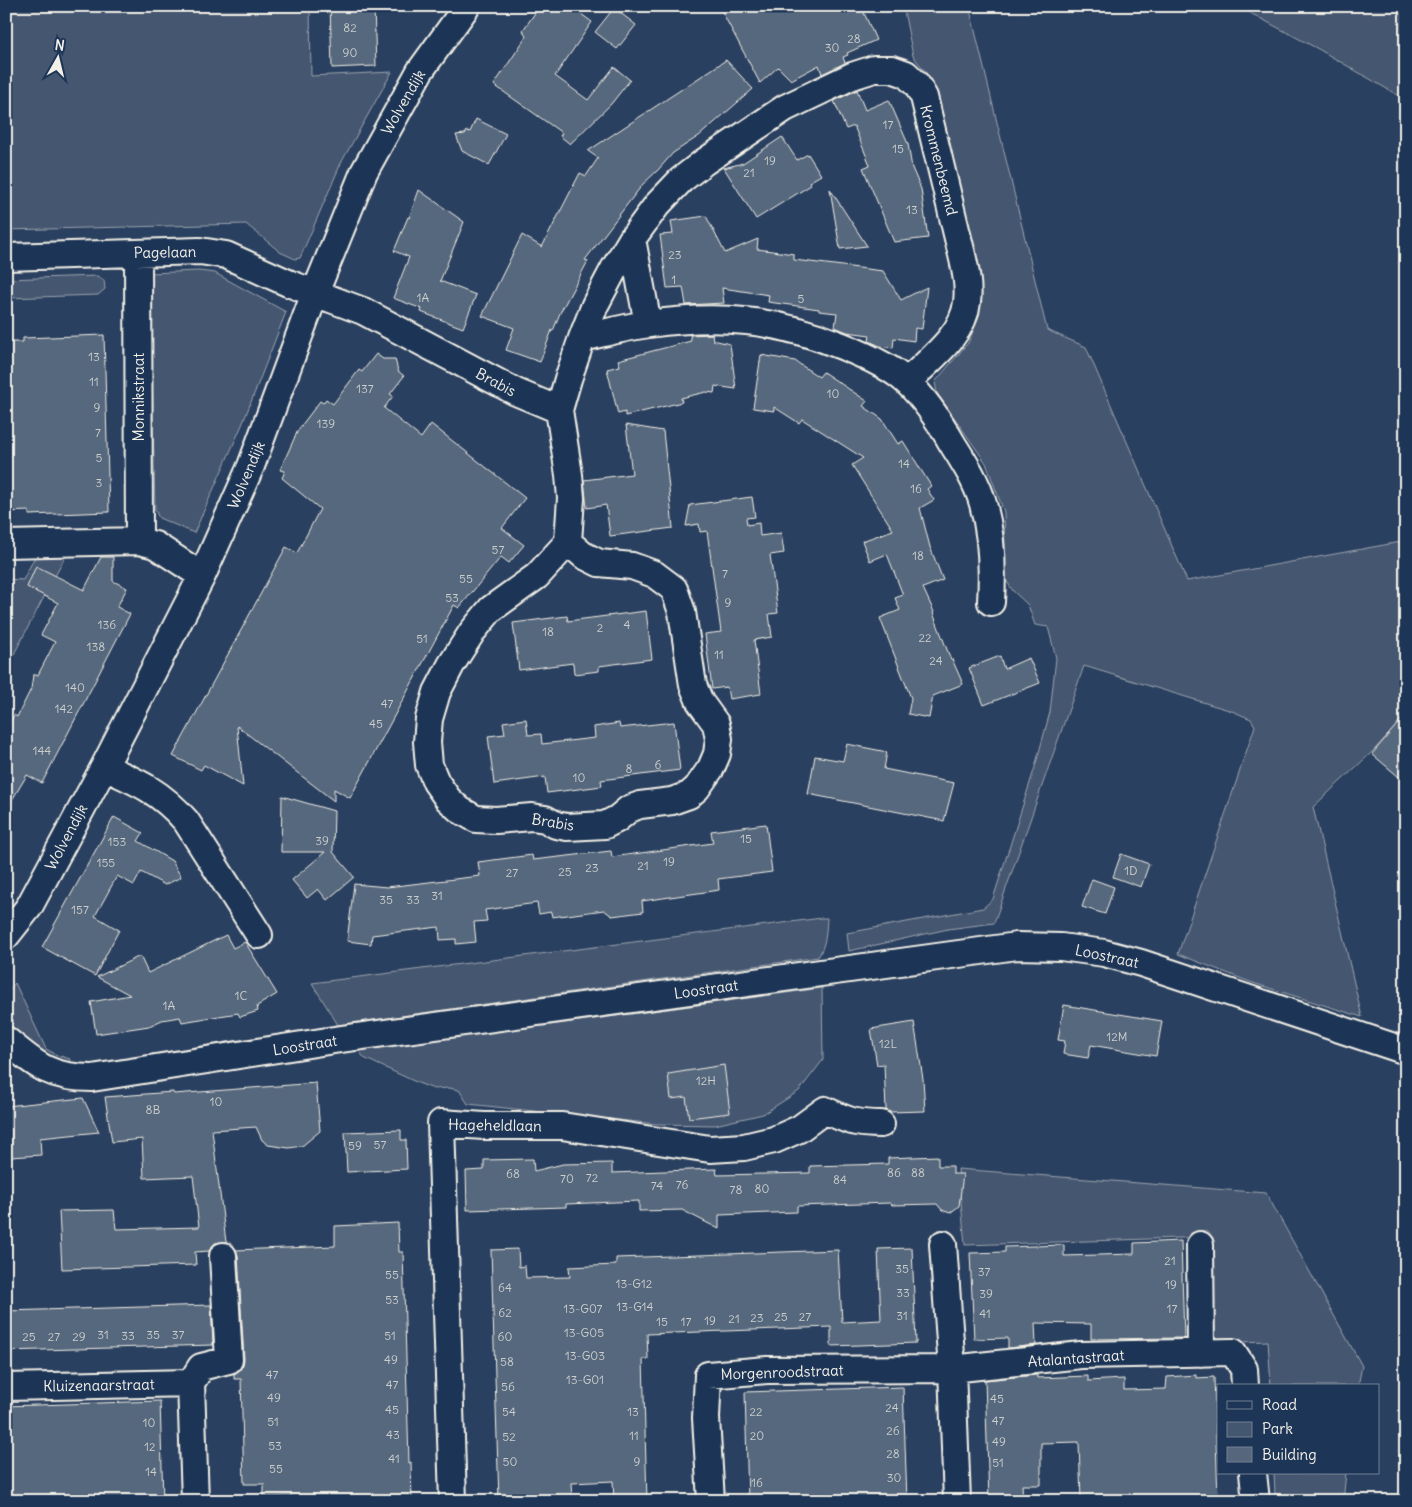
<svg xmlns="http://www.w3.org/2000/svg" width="1412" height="1507" font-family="Delius,sans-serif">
	<rect width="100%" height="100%" fill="#2a4060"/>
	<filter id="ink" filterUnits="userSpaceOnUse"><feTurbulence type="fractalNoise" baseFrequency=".02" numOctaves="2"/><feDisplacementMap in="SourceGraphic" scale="10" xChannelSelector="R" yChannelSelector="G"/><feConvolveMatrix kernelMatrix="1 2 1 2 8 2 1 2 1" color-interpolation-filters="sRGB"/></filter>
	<g filter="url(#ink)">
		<path fill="#445771" stroke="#9ca4ac" d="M6,6h304l1,70 81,-4 -51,91 -41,95 -5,1 -15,-7 -34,-28 -240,6z
			M903,6h66l78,324 39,17 101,234 219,-40v175l-35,37 -58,54 49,210 -112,-35 -72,-28 77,-228 -4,-7 -19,-8 -148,-45 -90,257 -46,6 -99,22 -2,-18 136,-25 10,-9 42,-132 15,-55 6,-54 -8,-31 -13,-2 -7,-20 -15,-14 -7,-11 -2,-68 -18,-49 -49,-70 -2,-11 33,-39 9,-21 2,-29 -43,-186 -8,-32 -15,-19z
			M1237,6h169v94l-86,-50z
			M199,271l16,2 71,39 -44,113 -48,108 -35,-15 -4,-8 -5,-237z
			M97,276l7,4 1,9 -7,6 -92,3v-19z
			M72,544l-66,125v-90l17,1 18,-35z
			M822,918h5c-1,16 -1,26 -9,39l-480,68 -26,-42z
			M15,983l31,66 11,6 13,4 -1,5c-26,-7 -43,-22 -63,-39v-31z
			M822,988l1,72 -24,31 -36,23 -48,11 -58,-1 -189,-20 -9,-14 -10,-2 -15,1 -16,-6 -54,-25 -8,-12 187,-20z
			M958,1169l308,24 96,173 -4,20h-87l-3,-45 -56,2 -2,-106 -245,8z
			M1274,1473h72l-3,28h-62l-6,-6z"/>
		<path fill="#56677d" stroke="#f4f1e8" d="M330,6h44l2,60 -44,2z
			M540,6h30l22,16 -37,54 33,24 26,-33 16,13 -19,24 -41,40 -10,-8 2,-3 -68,-48 32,-48 -3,-7z
			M719,6h142l15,34 -29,13 1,2 -5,2 2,6 -23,11 -3,-9 -28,15 -13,-13 -18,16z
			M614,8l22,17 -19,24 -22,-17z
			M726,60l27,29 -54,47 -26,17 -15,17 -15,14 -17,22 -41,54 3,1 -28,52 -7,18 -1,-1 -12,32 -34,-12 8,-22 -32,-12 40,-81 20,12 38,-74 6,3 12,-18 -10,-7z
			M857,90l8,20 24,-10 19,44 4,24 9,21 7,49 -34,4 -31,-74 7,-3 -16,-39 -8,3 -12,-28z
			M476,119l30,15 -17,31 -27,-14 -6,-16 9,-1 2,-3 3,1z
			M782,137l15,23 11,-6 13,21 -12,7 2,3 -55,34 -32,-51 19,-5z
			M830,189l37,57 -27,3z
			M419,190l45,32 -24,59 36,14 -13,33 -42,-16 1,-3 -29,-11 16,-41 -15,-6 14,-34 1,1z
			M706,216l19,37 33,-14 -1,10 37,5v6l89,11 18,29 26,-13 -5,42 -7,-1 -1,13 -20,-3 -1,10 -13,-2 -11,-5 1,-6 -23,-3 -12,-5 2,-14 -18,-2v-2l-51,-7 1,-7 -47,-7 2,15 -38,2 -3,-18 -16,1 -7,-53 13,-1 -2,-13z
			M712,334l1,6 17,4 6,45 -21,-3 -1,7 -8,-1 -25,6 1,4 -57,14v-4l-7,2 -11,-45 13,-3 -2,-6 73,-19 -1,-6z
			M104,335l5,177 -80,3v-4l-23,1v-170h17v-4z
			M376,354l7,5h12l3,12 6,5 -14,18 3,2 -9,12 37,30 10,-14 94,74 -23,30 22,17 -15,18 -8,-6 -42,51 -5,-3 -104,193 -16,-9v12l-97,-75 6,60 -39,-21 -3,5 -28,-14 113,-209 11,6 23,-44 -38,-31 3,-7 -5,-1 18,-40 22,-29 3,2 3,-4 7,5 26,-34 3,2z
			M761,355l34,6 24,16 4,-5 44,29 -4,5 19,13 16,25 5,-3 28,45 -4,3 7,11 -14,8 10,39 13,33 -20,8 11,24 -1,1 18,47 1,-1 11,25 -30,12 -4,22 -21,-4 3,-16 -31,-80 20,-8 -5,-12 8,-3 -16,-41 -17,7 -8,-20 31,-11 -41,-65 11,-7 -61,-39 -3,4 -25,-16v4l-21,-3z
			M626,425l37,6 10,97 -63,8 -4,-31 -19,3 -3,-28 48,-6z
			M752,497l3,20 -9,1 1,7 12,-2 1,13 21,-3 3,20 -14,2 8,58 -9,1 3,23 -18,3 7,54 -32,5 -2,-12 -15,2 -7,-55 16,-2 -14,-101 -7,1 -1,-8 -13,2 4,-21z
			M101,557h12v24l14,7 -10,19 13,7 -88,169 -15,-8 -21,35v-79l8,-16 3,2 14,-28 2,-14h5l17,-33 -14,-7 17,-32 -31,-16 9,-21 48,24z
			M646,611l6,48 -53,7v5l-25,3 -1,-11 -54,7 -6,-47 54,-7 1,5z
			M1000,656l4,13 25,-11 11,25 -56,22 -15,-37z
			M1406,714v69l-34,-29z
			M526,719l2,16 13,-1 1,10 53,-6 -1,-11 25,-4 1,5 54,-6 6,48 -79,10 1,6 -55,7 -2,-16 -51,7 -6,-48 17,-2 -2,-12z
			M847,744l40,8 -3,17 70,14 -10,38 -136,-27 7,-38 28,5z
			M282,796l52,15 -1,41 21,25 -27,23 -9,-11 -11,9 -15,-18 33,-28h-44z
			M114,817l29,16 -5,8 34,20 9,16 -16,8 -24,-13 -7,13 -17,-9 -22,40 24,14 -24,46 -53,-29z
			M766,824l6,48 -54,7 1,11 -77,11 1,11 -31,4 -8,-6 -52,7 -1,-5 -12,2 -2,-11 -52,7 2,11 -13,1 2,20 -20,2v-5l-16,1 -1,-13 -67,8 -1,9 -24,-3 7,-57 33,3 93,-11 -2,-14 54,-7 1,5 78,-9 1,6 101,-14 -2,-12z
			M1121,854l28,10 -8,23 -28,-10z
			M1092,879l22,8 -9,27 -23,-7z
			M226,935l7,13 12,-6 32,52 -20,12 1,5 -18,6 -2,-4 -56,9 -2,-5 -18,3 -13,6 -53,8 -5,-32 39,-7 -33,-18 43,-21 8,17z
			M1064,1005l98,16 -6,35 -65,-11 -3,13 -25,-4 2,-13 -7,-1z
			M914,1022l9,57 2,32 -35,1 -4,-2 -2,-46 -7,1 -6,-36z
			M724,1065l6,48 -41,5 -3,-21 -15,2 -3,-25z
			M316,1083l4,48 -18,15 -13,2 -21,-3 -6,-5 -6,-13 -44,3 14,112 -11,1 -6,8 -14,1 1,13 -134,4 -3,-58 55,-1 2,19 83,-2 -6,-51 -49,2 -2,-39 -30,3 -7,-45 68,-5 1,2z
			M83,1098l16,34 -59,6 1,17 -30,2 -5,-25v-26z
			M401,1130v10h5l1,29 -60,3 -2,-40z
			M938,1156v10h15v8h10l-4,32 -9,7 -8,-3 -5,-6 -45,1 -2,-2 -93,3v6l-78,3v14l-37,-19 -43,1v-10l-73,3v3l-99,3 -1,-39 18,-1v-10l49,-1 1,12 29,-7 49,-1v10l104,-4 1,6 93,-2v-7l78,-2v-6z
			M398,1223l1,29h4l6,211 2,-1 1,39h-119l-1,-5 -28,1v-13h-20l-3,-105h-7v-5l9,-8 1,-7 -6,-104 -2,-5 99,-4v-20z
			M1181,1241l3,97 -93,1v-15l-56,-1 1,22 -28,3v-10l-34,1 -4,-86 35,-1v-5l59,-2v11l70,-2v-11z
			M912,1248l4,95 -85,3v-19l-184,7 1,25h-5l4,142h-33l-1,-20 -42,2 1,18h-73l-8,-251 27,-1 1,18 6,-1 1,12 44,-1 -1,-10 47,-2v-7l222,-8 4,72 39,-2 -3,-71z
			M211,1305l2,40 -207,6v-40z
			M1037,1375v3l51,-2v5l36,-2v11l42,-1 1,-12 29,-2v3l18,-1 4,124h-137l-2,-59 -38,1v42h-19l1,16h-34l-4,-121z
			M903,1387l4,114h-159l-3,-109z
			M160,1401l3,100h-156l-1,-95z"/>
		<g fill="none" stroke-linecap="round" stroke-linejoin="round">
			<g stroke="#f4f1e8" stroke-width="30">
				<path id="minor" d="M632,239l16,85
					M138,253l1,288
					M6,257l194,-6 26,4 62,28 75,28 153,81 43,18 10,65 2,23 -3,44 -31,34 -46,33 -19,23 -21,33 -14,27 -8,27 -2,23 2,23 7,17 12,17 12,11 16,9 20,1 36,-3 13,2 11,6 11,2 38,-2 12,-6 12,-10 11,-4 32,-4 17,-6 8,-7 14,-20 6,-14 2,-15 -3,-15 -16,-22 -7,-17 -11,-73 -8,-23 -20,-15 -22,-8 -33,-3 -16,-8 -15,-13
					M582,338c22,-5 44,-11 67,-14 70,-10 127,-5 193,22 20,8 50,21 66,37 18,17 32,39 44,60 12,19 25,39 31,61 9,32 10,65 8,98
					M559,410l9,-31 14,-41 13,-33 19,-36 18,-30 25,-34 24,-25 23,-18 81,-54 67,-32 22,-7h18l14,5 11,11 7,12 39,162c3,14 6,28 4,43 -3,33 -38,58 -60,80
					M6,544l133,-3 16,4 47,31
					M104,767c34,15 57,25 82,54l73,114
					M6,936l23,-29 75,-140 98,-191 49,-110 64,-173 49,-121 56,-101 47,-65
					M6,1040c31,26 44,38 86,38l242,-38 683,-94 44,1 43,6 37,10 265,88
					M943,1244l9,125 129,-14 152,-3 11,17 1,17
					M1200,1245l1,108
					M191,1383l10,-16 28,-7 -6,-104
					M6,1387l185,-4 4,118
					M1253,1473l3,28
					M453,1501l-12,-378 43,3h78l148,23 34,-2 30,-7 25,-11 26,-19c23,11 31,14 56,14
					M711,1501l-5,-83 2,-43 59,-5 185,-1 5,132"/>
			</g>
			<use href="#minor" stroke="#1d3557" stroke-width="26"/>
		</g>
	</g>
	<g text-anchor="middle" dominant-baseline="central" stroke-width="5" stroke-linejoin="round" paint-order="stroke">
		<g font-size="12" fill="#cccecd">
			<text x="350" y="27">82</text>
			<text x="854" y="38">28</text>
			<text x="832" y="47">30</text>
			<text x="350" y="52">90</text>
			<text x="888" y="124">17</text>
			<text x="898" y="148">15</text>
			<text x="770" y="160">19</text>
			<text x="749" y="172">21</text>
			<text x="912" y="209">13</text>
			<text x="675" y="254">23</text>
			<text x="674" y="279">1</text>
			<text x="423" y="297">1A</text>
			<text x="801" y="298">5</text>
			<text x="94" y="356">13</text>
			<text x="94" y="381">11</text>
			<text x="365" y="388">137</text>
			<text x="833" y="393">10</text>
			<text x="97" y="407">9</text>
			<text x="326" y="423">139</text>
			<text x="98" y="432">7</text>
			<text x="99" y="457">5</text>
			<text x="904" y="463">14</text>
			<text x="99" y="482">3</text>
			<text x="916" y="488">16</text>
			<text x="498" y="549">57</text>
			<text x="918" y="555">18</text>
			<text x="725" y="573">7</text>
			<text x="466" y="578">55</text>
			<text x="452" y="597">53</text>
			<text x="728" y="602">9</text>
			<text x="107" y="624">136</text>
			<text x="627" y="624">4</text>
			<text x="600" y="627">2</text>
			<text x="548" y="631">18</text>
			<text x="925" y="637">22</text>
			<text x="422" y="638">51</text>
			<text x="96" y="646">138</text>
			<text x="719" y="654">11</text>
			<text x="936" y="660">24</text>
			<text x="75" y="687">140</text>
			<text x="387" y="703">47</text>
			<text x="64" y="708">142</text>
			<text x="376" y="723">45</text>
			<text x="42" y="750">144</text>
			<text x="658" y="764">6</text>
			<text x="629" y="768">8</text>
			<text x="579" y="777">10</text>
			<text x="746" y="838">15</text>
			<text x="322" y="840">39</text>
			<text x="117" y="841">153</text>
			<text x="669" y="861">19</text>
			<text x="106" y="862">155</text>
			<text x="643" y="865">21</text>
			<text x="592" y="867">23</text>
			<text x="1131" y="870">1D</text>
			<text x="565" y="871">25</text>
			<text x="512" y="872">27</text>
			<text x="437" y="895">31</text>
			<text x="386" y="899">35</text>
			<text x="413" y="899">33</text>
			<text x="80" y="909">157</text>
			<text x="241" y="995">1C</text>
			<text x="169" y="1005">1A</text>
			<text x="1117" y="1036">12M</text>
			<text x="888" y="1043">12L</text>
			<text x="706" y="1080">12H</text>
			<text x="216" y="1101">10</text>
			<text x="153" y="1109">8B</text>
			<text x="380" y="1144">57</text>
			<text x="355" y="1145">59</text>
			<text x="894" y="1172">86</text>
			<text x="918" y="1172">88</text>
			<text x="513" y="1173">68</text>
			<text x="592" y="1177">72</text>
			<text x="567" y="1178">70</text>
			<text x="840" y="1179">84</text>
			<text x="682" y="1184">76</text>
			<text x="657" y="1185">74</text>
			<text x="762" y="1188">80</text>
			<text x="736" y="1189">78</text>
			<text x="1170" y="1260">21</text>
			<text x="902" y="1268">35</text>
			<text x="984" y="1271">37</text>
			<text x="392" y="1274">55</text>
			<text x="634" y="1283">13-G12</text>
			<text x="1171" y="1284">19</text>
			<text x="505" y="1287">64</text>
			<text x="903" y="1292">33</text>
			<text x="986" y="1293">39</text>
			<text x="392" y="1299">53</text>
			<text x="635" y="1306">13-G14</text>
			<text x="583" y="1308">13-G07</text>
			<text x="1172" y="1308">17</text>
			<text x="505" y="1312">62</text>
			<text x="985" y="1313">41</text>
			<text x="902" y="1315">31</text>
			<text x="781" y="1316">25</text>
			<text x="805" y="1316">27</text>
			<text x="757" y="1317">23</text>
			<text x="734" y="1318">21</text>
			<text x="710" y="1320">19</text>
			<text x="662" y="1321">15</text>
			<text x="686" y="1321">17</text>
			<text x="584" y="1332">13-G05</text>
			<text x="103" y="1334">31</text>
			<text x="153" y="1334">35</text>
			<text x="178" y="1334">37</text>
			<text x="128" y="1335">33</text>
			<text x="390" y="1335">51</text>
			<text x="29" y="1336">25</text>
			<text x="54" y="1336">27</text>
			<text x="79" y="1336">29</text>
			<text x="505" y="1336">60</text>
			<text x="585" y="1355">13-G03</text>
			<text x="391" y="1359">49</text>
			<text x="507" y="1361">58</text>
			<text x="272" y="1374">47</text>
			<text x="585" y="1379">13-G01</text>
			<text x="392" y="1384">47</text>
			<text x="508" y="1386">56</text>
			<text x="274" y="1397">49</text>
			<text x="997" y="1398">45</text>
			<text x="892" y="1407">24</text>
			<text x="392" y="1409">45</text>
			<text x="509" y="1411">54</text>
			<text x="633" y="1411">13</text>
			<text x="756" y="1411">22</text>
			<text x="998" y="1420">47</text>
			<text x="273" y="1421">51</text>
			<text x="149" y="1422">10</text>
			<text x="893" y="1430">26</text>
			<text x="393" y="1434">43</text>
			<text x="634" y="1435">11</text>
			<text x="757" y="1435">20</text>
			<text x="509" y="1436">52</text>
			<text x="999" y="1441">49</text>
			<text x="275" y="1445">53</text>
			<text x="150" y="1446">12</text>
			<text x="893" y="1453">28</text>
			<text x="394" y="1458">41</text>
			<text x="510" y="1461">50</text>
			<text x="637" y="1461">9</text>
			<text x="998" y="1462">51</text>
			<text x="276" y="1468">55</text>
			<text x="151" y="1471">14</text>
			<text x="894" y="1477">30</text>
			<text x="757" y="1482">16</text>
		</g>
		<g font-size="15" fill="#f4f1e8" stroke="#1d3557">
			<text transform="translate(403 102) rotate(-60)">Wolvendijk</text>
			<text transform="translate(939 160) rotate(76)">Krommenbeemd</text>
			<text transform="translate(165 252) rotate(-1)">Pagelaan</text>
			<text transform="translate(496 382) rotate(28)">Brabis</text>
			<text transform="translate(138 397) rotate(-90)">Monnikstraat</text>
			<text transform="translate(246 475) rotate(-67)">Wolvendijk</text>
			<text transform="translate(553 822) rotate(9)">Brabis</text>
			<text transform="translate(66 837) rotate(-62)">Wolvendijk</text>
			<text transform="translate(1107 956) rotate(12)">Loostraat</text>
			<text transform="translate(706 989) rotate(-8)">Loostraat</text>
			<text transform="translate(305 1045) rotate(-9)">Loostraat</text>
			<text transform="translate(495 1125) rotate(1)">Hageheldlaan</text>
			<text transform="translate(1076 1358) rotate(-4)">Atalantastraat</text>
			<text transform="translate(782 1372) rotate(-2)">Morgenroodstraat</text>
			<text transform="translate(99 1385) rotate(-1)">Kluizenaarstraat</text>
		</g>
	</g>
	<rect width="1412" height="1507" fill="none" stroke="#1d3557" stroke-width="25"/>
	<rect x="12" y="12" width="1387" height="1482" fill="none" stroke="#f4f1e8" stroke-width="2" filter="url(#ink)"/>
	<rect x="1217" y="1384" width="162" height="90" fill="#1d3557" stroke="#738091"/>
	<rect x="1227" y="1401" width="25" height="8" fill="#1d3557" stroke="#738091"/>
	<text x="1262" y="1410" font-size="15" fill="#f4f1e8">Road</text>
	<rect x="1227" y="1422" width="25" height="15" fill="#445771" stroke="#738091"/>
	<text x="1262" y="1434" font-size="15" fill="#f4f1e8">Park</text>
	<rect x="1227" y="1447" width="25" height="15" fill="#56677d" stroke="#738091"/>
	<text x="1262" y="1460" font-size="15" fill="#f4f1e8">Building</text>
	<g transform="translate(58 58) rotate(8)" stroke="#1d3557" stroke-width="4" paint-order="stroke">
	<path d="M0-4L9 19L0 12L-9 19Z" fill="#f4f1e8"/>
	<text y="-8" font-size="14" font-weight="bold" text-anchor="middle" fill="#f4f1e8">N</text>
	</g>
</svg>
